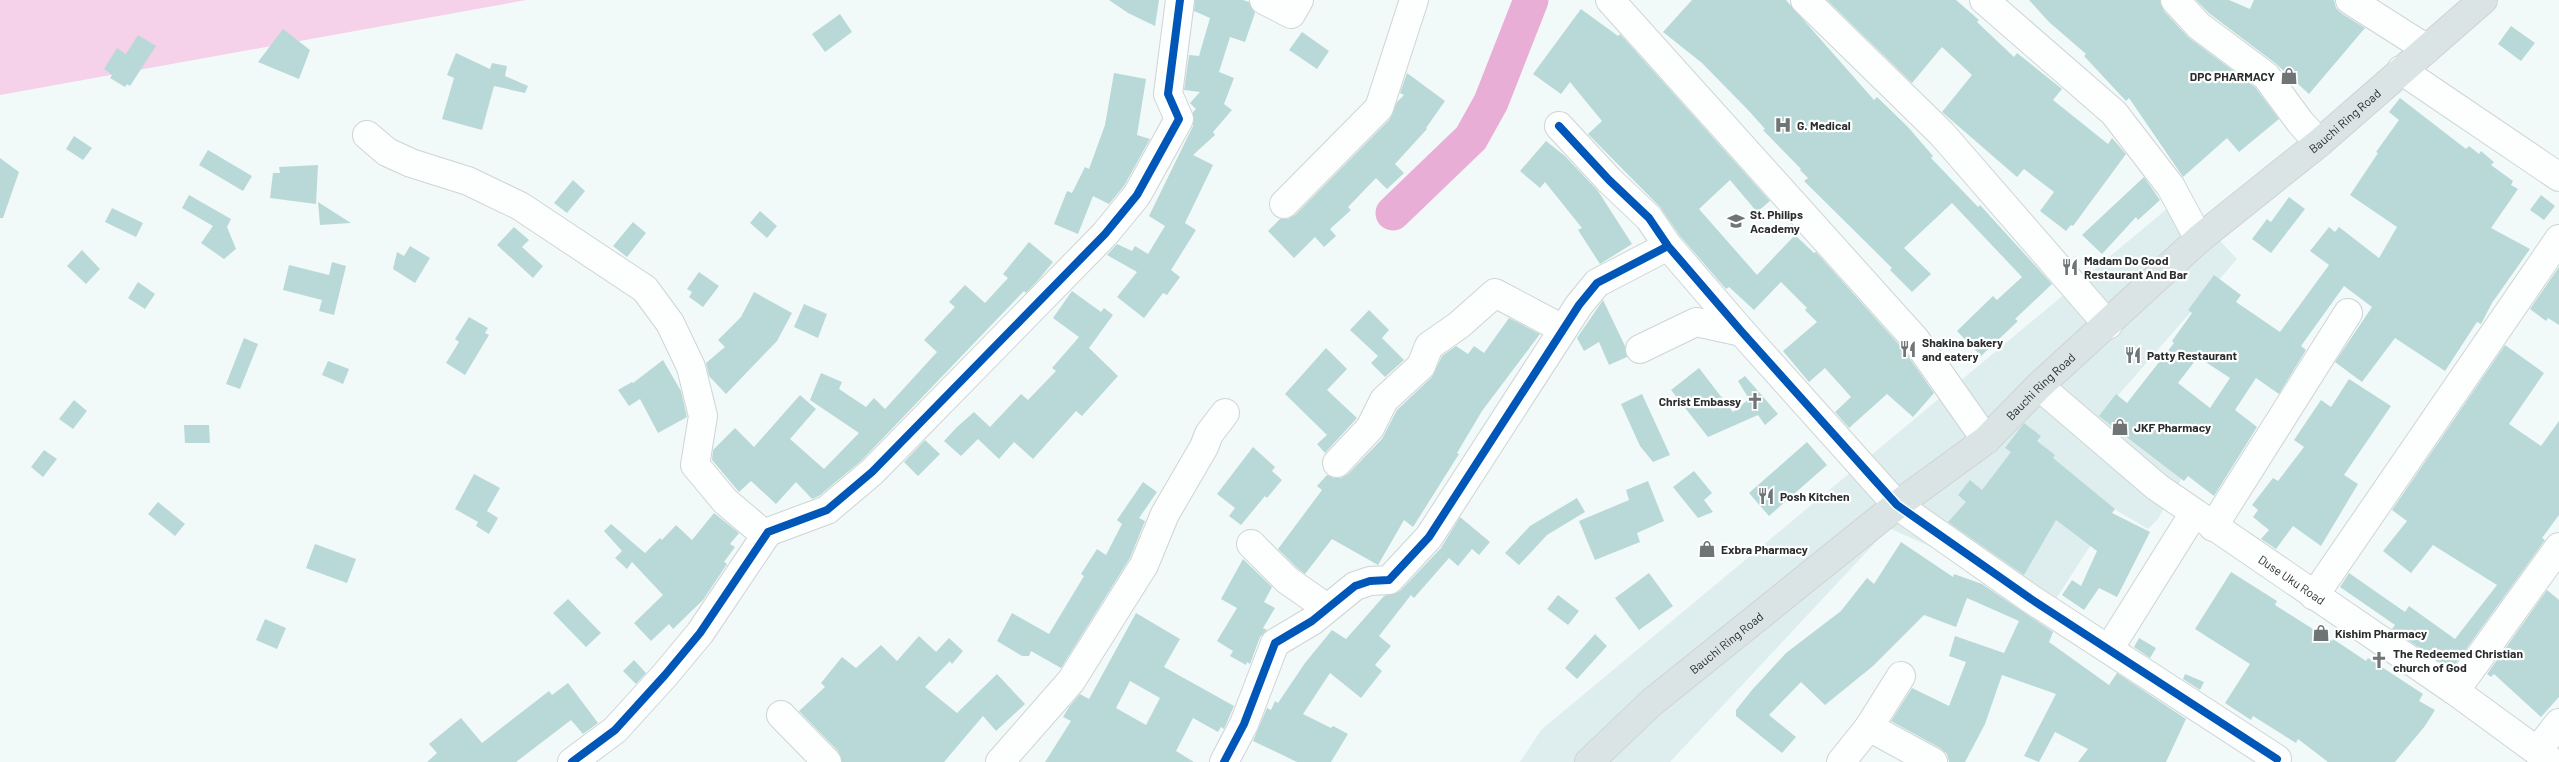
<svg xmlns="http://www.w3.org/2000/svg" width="2559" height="762" font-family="Barlow,sans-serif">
	<rect width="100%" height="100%" fill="#f2f9f9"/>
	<path fill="#deeeee" d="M2180,198l57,61 -136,156 81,63 -24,41 -10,10 -34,-20 -60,93 -165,-74 -219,234h-150l21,-32z"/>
	<path fill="#f6d1ea" d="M0,0h526l-526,95z"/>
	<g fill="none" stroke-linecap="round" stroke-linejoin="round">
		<path stroke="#e9aed5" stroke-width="35" d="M1393,213l78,-75 20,-36 40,-102"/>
	</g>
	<path fill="#b9d9d9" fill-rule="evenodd" d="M1109,0h50l-4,26 -27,-13z
		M1195,0h48l6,2 6,11 -10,29 -15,-5 -11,35 15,6 -10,26 8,6 -19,22 2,3 -22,20 20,10 -28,58 11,7 -25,40 9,7 -13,18 -4,-2 -19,25 -27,-21 20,-25 -30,-17 10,-11 15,7 3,-5 13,8 17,-28 -16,-10 44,-90v-14l3,-3 -6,-6 10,-11 -16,-2 5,-35 10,1 11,-38 -16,-7z
		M1692,0h94l88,100 3,-3 31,30 25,29 -2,2 47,49 2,-2 72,79 -37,35 3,2 -37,35 -24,-25 36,-35 4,4 25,-23 -70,-74 -48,45 27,26 -19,18 -22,-22 2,-2 -88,-87 4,-3 -8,-8 1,-1 -38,-39 2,-1 -16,-18 -47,-48 -39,-31z
		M1827,0h129l23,20 -2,2 37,35 3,-4 45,36 -9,11 55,44 4,-6 14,16 -53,72 -2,-1 -5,6 -26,-20 14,-19 -30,-23 -7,8 -75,-65 30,-37 -30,-28 -30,36z
		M2029,0h131l4,11 24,26 67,50 24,32 -40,33 -12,-14 -44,39 -54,-79 -3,3 -42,-45 2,-2 -37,-32z
		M2196,0h33l21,9 4,-9h80l2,8 5,5 24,15 -56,66 -34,-31 -65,-49z
		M1581,9l37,27 2,-2 150,167 -13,11 -27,-32 -31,29 58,66 38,-40 19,18 2,-1 87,97 31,44 -21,24 -26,-23 -38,34 -14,-16 16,-15 -26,-29 -16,14 -26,-31 34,-29 -12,-12 2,-2 -26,-26 -27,28 -25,-23 -3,2 -46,-53 -20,-29 -72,-73 14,-13 -32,-39 -9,12 -28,-20z
		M840,14l12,18 -27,20 -13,-18z
		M2511,26l24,17 -14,18 -23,-17z
		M283,29l27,21 -11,29 -41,-17z
		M1302,32l27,19 -12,18 -28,-19z
		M138,35l18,11 -26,40 -3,-2 -2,3 -15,-9 2,-3 -8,-6 13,-21 9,6z
		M456,53l34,16 2,-6 15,3 -2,10 23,10 -3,7 -31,-7 -12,44 -40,-11 12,-41 -7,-3z
		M1114,73l32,6 -9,56 13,4 -26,47 -15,18 -16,-8 -15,38 -24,-10 13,-33 5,2 13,-26 4,2 16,-44z
		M1407,73l38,28 -19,27 1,1 -32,35 9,9 -17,16 -11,-11 -28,29 3,3 -21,19 6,7 -12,11 -9,-10 -21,21 -26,-27 12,-12h8l7,-4 95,-96 7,-17 7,-7 -4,-2z
		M2400,98l66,51 3,-3 10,8 2,-3 13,11 -3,3 22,16 -2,4 7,4 -27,39 39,21 -38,54 -11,21 -4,-2 -32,49 -50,-33 -33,44 -27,-20 37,-55 -28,-21 -43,60 5,4 -27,44 -23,-16 -21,32 22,17 -43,69 -26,-20 -4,5 -85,-65 17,-22 11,9 47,-60 -2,-2 20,-28 -4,-3 26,-35 27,20 -5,7 44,30 49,-67 -19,-14 19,-24 6,5 4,-5 40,31 18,-31 -47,-32 28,-42 -2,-1 23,-32 -10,-8zM2198,357l32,21 -20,30 -32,-25z
		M74,136l18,12 -9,12 -17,-11z
		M1546,141l19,15 33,35 34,53 -32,20 -22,-34 4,-2 -37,-46 -5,6 -20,-17z
		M208,150l44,26 -9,15 -44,-26z
		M0,158l19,14 -16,46h-3z
		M318,165l-2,39 -46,-6 3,-25h7l-1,-6z
		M2144,177l16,23 -22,20 -2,-3 -34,37 -20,-19z
		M573,180l12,11 -18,22 -13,-10z
		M189,195l42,24 -4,8 9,22 -12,10 -23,-16 12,-17 -31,-18z
		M2541,195l14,11 -11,14 -14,-10z
		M2289,197l16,12 -34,44 -19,-14 15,-20 4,3z
		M318,202l33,21 -31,2z
		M112,208l31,15 -7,14 -31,-15z
		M760,211l17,15 -10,12 -17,-15z
		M633,222l13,11 -19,24 -14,-11z
		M514,227l15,13 -7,7 21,19 -10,12 -36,-33z
		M1029,242l24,20 -13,16 -14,15 -2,-2 -163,170 -42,35 -7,3 -16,-17 -20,22 -25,-23 -12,11 -27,-32 1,-10 22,-22 19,19 46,-52 16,14 -26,30 34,30 35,-36 -49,-33 11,-27 21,9 -3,7 27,18 8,-9 11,11 52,-57 -13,-12 31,-33 -6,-5 16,-17 20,18 23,-25 -5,-4z
		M410,246l20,12 -15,25 -22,-14 4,-17 7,4z
		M82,250l18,19 -14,15 -19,-18z
		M332,262l14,4 -12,49 -15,-4 3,-11 -39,-10 6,-25 40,10z
		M2559,267v58l-11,-7 -2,3 -16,-12z
		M699,272l20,14 -16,21 -14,-10 3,-5 -5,-3z
		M138,282l17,12 -10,15 -17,-11z
		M1072,291l29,21 3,-4 9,7 -24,33 29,28 -36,40 -6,-5 -43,48 -19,-17 -15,17 -21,-20 -17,17 -17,-15 13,-14 17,-15 16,15 31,-33 7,6 28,-29 -4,-3 27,-31 -26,-19z
		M754,292l38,21 -15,28 -51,53 -17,-18 -3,-13 19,-16 -7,-7 23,-23z
		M1603,300l22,46 2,11 -18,8 -10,-23 -15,9 -7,-13z
		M804,304l23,10 -9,24 -24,-11z
		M1369,310l20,20 -7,8 22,22 -19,17 -14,-14 7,-7 -28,-26z
		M469,317l19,11 -3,5 4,2 -24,40 -19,-12 13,-21 -4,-3z
		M1509,318l31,16 -58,77 -25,42 2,1 -46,73 -9,-7 -26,45 -46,-26 -27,35 -8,-6 -19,-19 44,-59 -5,-4 10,-11 7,3h7l7,-4 34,-35 15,-29 35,-33 10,-21 14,-10 12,8 6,-8 10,7z
		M244,338l14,6 -18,45 -14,-5z
		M2505,345l39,28 -35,51 32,22 18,-25v94l-17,23 3,2 -94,130 -59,-41 3,-4 -55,-38 9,-14 56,39 4,-6 46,33 42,-54 -64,-40 -22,28 -28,-22 24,-30 -15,-11z
		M1326,348l21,21 -20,21 30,28 -32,35 -8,-9 10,-9 -42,-41z
		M663,360l18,31 6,26 -29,16 -18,-34 -11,7 -11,-16 14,-8 1,1z
		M328,361l21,8 -6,15 -21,-9z
		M1699,368l34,44 16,-13 -11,-18 7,-5 33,38 -13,11 -7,-10 -50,22 -37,-47z
		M2349,379l42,27 -47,69 14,9 -37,62 -28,-20 -17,23 -15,-10 8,-9 -16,-13 5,-7 -6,-5 21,-27 5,3 26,-34 -10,-7 27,-40 10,7z
		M1642,394l28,61 -17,7 -13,-16 -19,-42z
		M74,400l13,11 -14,18 -14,-10z
		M2024,423l17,13 -4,5 18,14 -2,3 62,51 -3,4 38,19 -33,65 -18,-9 -15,22 -22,-15 10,-15 9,6 16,-35 -41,-31 -32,55 -76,-53 18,-20 -8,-7 12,-15 12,10 29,-38 -6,-4z
		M184,425h25l1,18h-25z
		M925,440l15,14 -22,22 -14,-14z
		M1807,442l20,23 -58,51 -20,-23z
		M1253,447l22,20 -3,4 10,9 -15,18 -2,-2 -24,29 -12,-9 6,-8 -18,-14z
		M44,450l13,9 -14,18 -12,-10z
		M1694,471l18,22 -8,7 9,12 -15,6 -25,-31z
		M474,474l26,14 -13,23 11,7 -9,16 -13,-8 2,-4 -23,-13z
		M1648,481l16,40 -27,12 3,9 -45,18 -16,-39 50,-21 -3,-10z
		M1143,482l14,10 -18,26 6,3 -15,37 -69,110 -30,-17 -2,5h-7l-25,-15 15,-28 37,21 35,-58 -3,-2 16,-25 9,6 16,-31 -5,-4z
		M1577,498l8,14 -38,23 -28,30 -14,-12 25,-27z
		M158,502l27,22 -10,12 -27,-22z
		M714,513l25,20 -9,11 5,3 -11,15 3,2 -24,36 -30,29 -4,-5 -18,17 -17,-18 29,-28 -31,-33 -5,7 -12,-11 7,-7 -18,-20 7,-7 34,29 15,-15 2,2 14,-15 16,15z
		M1460,517l30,25 -11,13 -7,-6 -14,17 -9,-8 -35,40 -3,-3 -32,41 12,10 -16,19 7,6 -21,27 -31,-25 -27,41 28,14 2,-2 15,8 -17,28h-34l-44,-21 14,-33 4,2 4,-9 3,2 27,-40 27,-33 14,9 38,-43 16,-5 41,-43z
		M1901,542l52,35 1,-3 28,10 71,48 -4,10 60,43 8,-12 69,46 -20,43h-88l10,-13 -33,-17 -16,30 -15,-6 32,-62 -54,-19 -17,49 -20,38h-16l-2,-8 -7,-6 -49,-27 21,-33 37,18 17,-44 -17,-6 6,-20 49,17 15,-32 -52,-23 -11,29 -32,-12 -51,51 -48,39 -24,-23 -32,33 27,22 -14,16 -46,-37v-6l16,-20 34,-37 55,-42 26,-33 7,6z
		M315,544l41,15 -9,24 -41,-15z
		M1243,559l29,28 -8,15 11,6 -12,20 4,2 -7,7 -10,27 -3,-2 -1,3 -16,-9 3,-5 -16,-10 20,-33 -16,-9z
		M2231,572l46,29 -2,4 57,36 1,-2 33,22 2,-3 55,36 -4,7 16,9 -10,16 -30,36h-67l-30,-23 -2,4 -43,-27 -2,4 -26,-17 25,-39 -55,-35z
		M1649,573l24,33 -34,24 -24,-32z
		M2547,590l12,10v97l-18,20 -47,-43 -3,3 -4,-3z
		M1558,595l21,16 -11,14 -21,-16z
		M568,599l33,34 -15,14 -33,-34z
		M1136,613l44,26 -16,28 70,39 -10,23 -3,-2 -3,5 -25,-14 -17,33 18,11h-149l26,-41 -8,-4 6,-10 11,-13 9,5zM1130,681l30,17 -14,27 -30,-17z
		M265,619l21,9 -9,21 -21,-9z
		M1595,634l12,12 -30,33 -12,-11z
		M919,636l17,16 13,-14 14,13 -11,13 -2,-3 -25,26 32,26 40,-39 28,30 -29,27 -13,-15 -39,46h-102l-4,-11 -39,-40 26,-24 -4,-4 21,-26 14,11 25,-23 16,16z
		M2139,638l17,10 -6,10 -16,-11z
		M634,660l12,13 -10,11 -13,-13z
		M2185,674l19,8 -4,8 -17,-11z
		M568,683l30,40 -15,11 -12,-14 -55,42h-89l10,-9 -8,-9 32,-26 21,25 67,-52 3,4z"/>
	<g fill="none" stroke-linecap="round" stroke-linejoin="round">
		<g stroke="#cfd4d4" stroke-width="30">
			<g id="minor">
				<path d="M1264,0l27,14 8,-14"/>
				<path d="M1610,0l305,339 71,101"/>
				<path d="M1805,0l137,134 166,191"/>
				<path d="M1984,0l130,113 57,74 28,52"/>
				<path d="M2175,0l24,26 67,50 34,46 19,21"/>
				<path d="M2350,0l77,49"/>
				<path d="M2401,70l158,107"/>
				<path d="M1559,126l50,54 40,38 19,28 74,86 155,173 134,94 246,160"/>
				<path d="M367,135l20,17 24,11 57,18 52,25 125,83 25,34 21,44 12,49 -8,49 30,36 39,33 4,-2"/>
				<path d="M1284,204l95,-96 35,-108"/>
				<path d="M1640,349l56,-27 46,10"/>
				<path id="s1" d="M2039,386l118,101 298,204 97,71"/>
				<path d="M1337,463l33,-35 14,-28 37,-34 8,-20 30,-21 36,-32 68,36"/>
				<path d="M2213,527l135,-214"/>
				<path d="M1251,544l36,36 40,28"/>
				<path d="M2314,596l245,-357"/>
				<path d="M2109,649l85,-136"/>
				<path d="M2455,691l104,-144"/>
				<path d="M781,715l46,47"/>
				<path d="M1869,727l32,-51"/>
				<path d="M2537,751l22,-28"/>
				<path d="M572,762l43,-32 50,-55 35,-42 68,-101 59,-22 45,-38 233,-238 32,-39 42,-76 -11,-25 12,-94"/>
				<path d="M1000,762l71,-81 73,-116 21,-51 39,-67 5,-13 16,-21"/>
				<path d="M1224,762l20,-38 31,-81 37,-22 43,-35 15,-5 19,-1 40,-43 150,-232 18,-22 71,-37"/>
				<path d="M1841,762l28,-35 64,35"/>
			</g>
		</g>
		<g stroke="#cfd3d3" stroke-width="30">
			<g id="major">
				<path id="s2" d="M1589,762l62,-59 246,-198 89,-65 53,-54 160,-147 120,-96 164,-143"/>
			</g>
		</g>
		<use href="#minor" stroke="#fdfefe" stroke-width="28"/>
		<use href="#major" stroke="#dae4e4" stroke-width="28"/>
		<g stroke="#fff" stroke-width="11">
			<path id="cycleway" d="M1559,126l50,54 40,38 19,28 74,86 155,173 134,94 246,160
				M572,762l43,-32 50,-55 35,-42 68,-101 59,-22 45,-38 233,-238 32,-39 42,-76 -11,-25 12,-94
				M1224,762l20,-38 31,-81 37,-22 43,-35 15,-5 19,-1 40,-43 150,-232 18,-22 71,-37"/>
		</g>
		<use href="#cycleway" stroke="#0057b8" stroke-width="8"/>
	</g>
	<defs>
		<g id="shop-bare" transform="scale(1.35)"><path d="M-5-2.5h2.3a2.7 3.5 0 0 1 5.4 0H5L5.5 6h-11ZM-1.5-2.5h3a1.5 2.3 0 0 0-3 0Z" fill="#6f7474" stroke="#fff" stroke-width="2.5" paint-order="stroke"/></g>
		<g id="hospital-bare" transform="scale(1.35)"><path d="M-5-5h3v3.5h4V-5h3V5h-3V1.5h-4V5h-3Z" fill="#6f7474" stroke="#fff" stroke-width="2.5" paint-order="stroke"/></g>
		<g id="school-bare" transform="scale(1.35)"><path d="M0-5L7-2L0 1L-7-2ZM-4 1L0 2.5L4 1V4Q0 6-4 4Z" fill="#6f7474" stroke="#fff" stroke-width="2.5" paint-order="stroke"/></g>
		<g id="restaurant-bare" transform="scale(1.35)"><path d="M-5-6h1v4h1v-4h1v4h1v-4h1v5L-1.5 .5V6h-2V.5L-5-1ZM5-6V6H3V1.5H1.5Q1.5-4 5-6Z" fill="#6f7474" stroke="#fff" stroke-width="2.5" paint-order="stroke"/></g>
		<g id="church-bare" transform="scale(1.35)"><path d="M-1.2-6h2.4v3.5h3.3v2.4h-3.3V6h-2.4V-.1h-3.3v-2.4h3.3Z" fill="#6f7474" stroke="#fff" stroke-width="2.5" paint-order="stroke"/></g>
	</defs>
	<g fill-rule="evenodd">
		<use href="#shop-bare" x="2289" y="76"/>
		<use href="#hospital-bare" x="1783" y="125"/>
		<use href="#school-bare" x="1736" y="221"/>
		<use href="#restaurant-bare" x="2070" y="267"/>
		<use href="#restaurant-bare" x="1908" y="349"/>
		<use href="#restaurant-bare" x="2133" y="355"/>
		<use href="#church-bare" x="1755" y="401"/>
		<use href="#shop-bare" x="2120" y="427"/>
		<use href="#restaurant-bare" x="1766" y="496"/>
		<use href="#shop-bare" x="1707" y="549"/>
		<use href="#shop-bare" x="2321" y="633"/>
		<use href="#church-bare" x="2379" y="660"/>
	</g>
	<g text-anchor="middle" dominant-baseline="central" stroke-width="4.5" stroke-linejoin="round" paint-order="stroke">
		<g font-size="12" font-weight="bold" fill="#292d2d" stroke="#fff" text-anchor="start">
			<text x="2275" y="76" text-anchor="end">DPC PHARMACY</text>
			<text x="1797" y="125">G. Medical</text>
			<text x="1750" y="214">St. Philips<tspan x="1750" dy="14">Academy</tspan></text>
			<text x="2084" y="260">Madam Do Good<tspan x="2084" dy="14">Restaurant And Bar</tspan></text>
			<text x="1922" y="342">Shakina bakery<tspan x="1922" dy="14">and eatery</tspan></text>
			<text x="2147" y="355">Patty Restaurant</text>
			<text x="1741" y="401" text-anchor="end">Christ Embassy</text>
			<text x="2134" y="427">JKF Pharmacy</text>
			<text x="1780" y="496">Posh Kitchen</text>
			<text x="1721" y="549">Exbra Pharmacy</text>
			<text x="2335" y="633">Kishim Pharmacy</text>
			<text x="2393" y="653">The Redeemed Christian<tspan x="2393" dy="14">church of God</tspan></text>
		</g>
		<g font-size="12" fill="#292d2d" stroke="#fff">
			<text stroke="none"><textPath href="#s2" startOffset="992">Bauchi Ring Road</textPath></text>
			<text stroke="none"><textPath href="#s2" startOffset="588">Bauchi Ring Road</textPath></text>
			<text stroke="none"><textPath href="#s1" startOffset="319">Duse Uku Road</textPath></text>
			<text stroke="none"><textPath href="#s2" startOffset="182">Bauchi Ring Road</textPath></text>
		</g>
	</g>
</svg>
